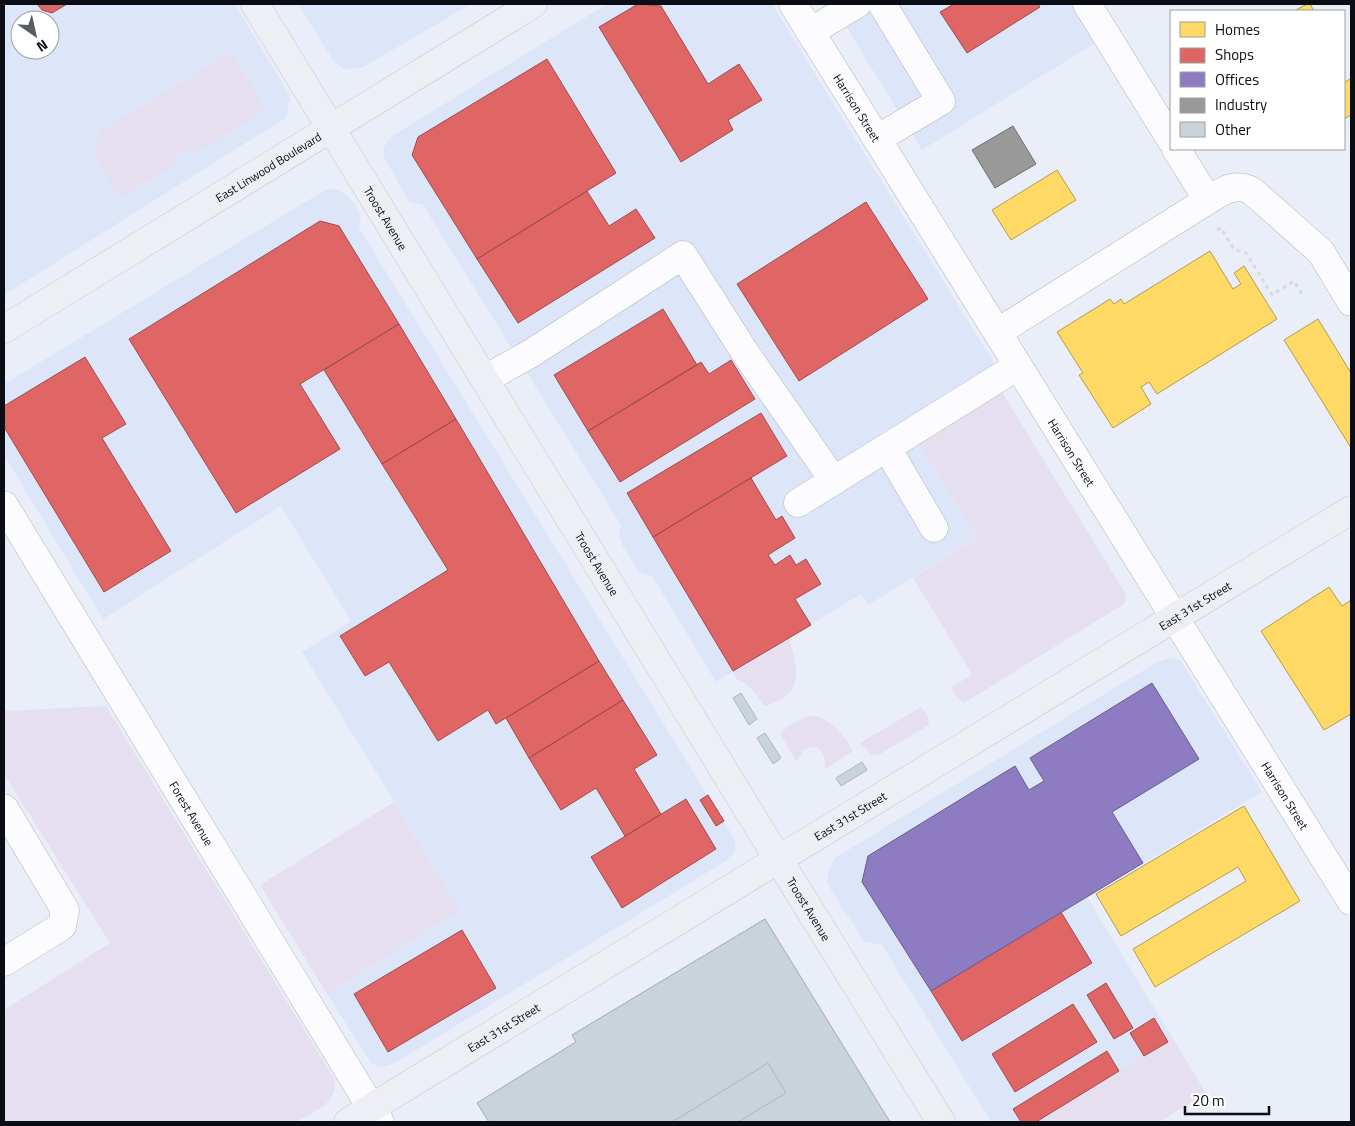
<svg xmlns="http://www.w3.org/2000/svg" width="1355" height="1126" font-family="'Titillium Web',sans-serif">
	<rect width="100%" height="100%" fill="#e9eef8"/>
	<path fill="#dde6f9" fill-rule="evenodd" d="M4,4h231l55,92 -3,21 -283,178zM20,20h30v30h-30z
		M298,4h173l-109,64 -18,1 -10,-7z
		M607,4h165l235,380 -90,56 60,98 -109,67 -7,-11 -145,88 -64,-106 -13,-4 -17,-27 -3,-11 2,-9 -198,-320 -14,-3 -25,-45v-10l8,-11z
		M832,4h268l16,26 -194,120z
		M333,188l13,6 10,12 5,11 -2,11 376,612v11l-9,10 -331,202 -15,4 -9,-4 -44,-69 134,-84 -159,-258 49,-31 -70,-115 -178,113 -99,-164v-71l318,-192z
		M1172,658l8,2 82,132 -175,105 119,196 -47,29h-168l-109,-177 -17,-3 -33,-50 -5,-11 2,-12 6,-11 322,-196z"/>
	<path fill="#e6dfef" d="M231,52l35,58 -72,44 -4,-6 -14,8 3,6 -59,36 -25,-41 4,-25z
		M1000,389l127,207 -3,8 -160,99 -10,-9 -3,-6 21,-14 -59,-96 64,-40 -60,-98z
		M789,638c10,33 15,58 -25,68 -8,-13 -14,-22 -28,-27l-3,-8z
		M106,706l229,374c1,25 -19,30 -38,42h-293v-112l106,-67 -106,-169v-63z
		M921,707l7,9 1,9 -49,29 -8,1 -12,-12z
		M817,716c18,7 26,19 36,35l-28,18c3,-26 -20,-30 -28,-7l-17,-28c12,-12 20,-17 37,-18z
		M394,802l67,108 -134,84 -67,-109z
		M1172,1039l34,54 -47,29h-123z"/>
	<path fill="#ffd966" stroke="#b69c4d" d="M1307,4h3l4,7h-20z
		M1351,78v37l-7,4v-36z
		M1057,170l19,30 -65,40 -19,-30z
		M1210,251l23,38 8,-5 -7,-11 10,-7 33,53 -120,75 -8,-12 -8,5 10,17 -38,24 -34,-53 4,-2 -26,-41 53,-33 4,5 7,-5 3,5z
		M1318,319l33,54v75l-67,-108z
		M1329,587l13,19 9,-6v114l-27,16 -63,-99z
		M1244,806l56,95 -145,86 -22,-38 113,-68 -8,-14 -117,69 -25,-42z"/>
	<path fill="#e06666" stroke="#a04b4d" d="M37,4h30l-15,9 -10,-3z
		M638,4l23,2 47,78 31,-20 23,36 -34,20 5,10 -52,32 -82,-135z
		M954,4h84l2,3 -73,46 -27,-41z
		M547,59l69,114 -139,86 -65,-104 6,-18z
		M587,191l22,35 27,-17 19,29 -137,85 -41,-64z
		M866,202l62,97 -129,82 -62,-97z
		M320,221l19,5 60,98 -99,60 40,65 -104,64 -107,-174z
		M663,309l34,56 -109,66 -34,-56z
		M399,324l57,95 -74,45 -58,-94z
		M85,357l41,67 -24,14 69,113 -67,41 -100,-165v-21z
		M731,360l24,39 -135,83 -32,-51 113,-69 8,12z
		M761,413l26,43 -134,81 -26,-44z
		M456,419l143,242 -103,63 -8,-14 -50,31 -49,-79 -24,14 -25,-40 108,-66 -66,-106z
		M751,478l25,42 6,-4 13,22 -27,17 7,10 15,-10 6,10 10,-6 15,25 -26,15 16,26 -78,46 -80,-134z
		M599,661l24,39 -94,58 -23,-40z
		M623,700l34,55 -23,14 27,45 -36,22 -29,-48 -35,22 -32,-52z
		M708,795l16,26 -8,5 -16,-26z
		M686,799l30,50 -94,59 -31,-51z
		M1061,912l31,51 -130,78 -31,-50z
		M462,930l34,58 -108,64 -34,-58z
		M1106,983l27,45 -19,11 -27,-44z
		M1073,1004l24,38 -82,50 -23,-38z
		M1154,1018l14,24 -24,14 -14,-23z
		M1107,1051l12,20 -83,51h-15l-8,-13z"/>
	<path fill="#8e7cc3" stroke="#665b8e" d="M1152,683l47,76 -87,53 31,51 -212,128 -69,-109 6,-26 147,-90 14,24 15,-9 -14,-23z"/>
	<path fill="#999" stroke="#6e6f71" d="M1013,126l23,38 -41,24 -23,-38z"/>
	<path fill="#c9d3dc" stroke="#b0b6bd" d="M741,693l16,26 -8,6 -16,-27z
		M765,733l16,25 -8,6 -16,-26z
		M862,762l5,8 -26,16 -5,-8z
		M765,919l125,203h-152l48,-29 -18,-30 -96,59h-183l-12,-19 99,-61 -4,-7z
		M765,919l125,203h-401l-12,-19 99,-61 -4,-7z"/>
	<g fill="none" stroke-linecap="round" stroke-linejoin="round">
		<g stroke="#b0b4bc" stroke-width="29">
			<g id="minor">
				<path id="s1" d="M793,4l558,897"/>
				<path d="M1087,4l84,136"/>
				<path d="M810,32l47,-28"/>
				<path d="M877,139l64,-38 -59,-97"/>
				<path d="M1176,149l32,51c15,-9 26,-18 44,-9l69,61 30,50"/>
				<path d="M998,332l210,-132"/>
				<path d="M485,379l45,-25 153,-99 61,96 90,130"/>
				<path d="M887,448l47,80"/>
				<path d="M798,503l220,-137"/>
				<path id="s2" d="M4,505l376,617"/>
				<path d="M4,808l61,102 -3,16 -58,36"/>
			</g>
		</g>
		<g stroke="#c6c8cd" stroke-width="29">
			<g id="major">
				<path id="s3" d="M255,4l501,819 185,299"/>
				<path id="s4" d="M4,329l529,-325"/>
				<path id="s5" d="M348,1122l1003,-612"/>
			</g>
		</g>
		<path stroke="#d9dadd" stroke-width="3" stroke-dasharray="4 4" stroke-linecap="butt" d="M1217,230l4,-2 13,21 12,4 26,42 22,-14 8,13"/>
		<use href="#minor" stroke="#fcfcfe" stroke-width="28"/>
		<use href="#major" stroke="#eeeff5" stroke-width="28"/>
	</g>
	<g text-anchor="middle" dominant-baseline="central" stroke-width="5" stroke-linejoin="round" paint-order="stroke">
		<g font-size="12" fill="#0a0d13" stroke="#fff">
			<text stroke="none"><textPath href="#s1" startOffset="122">Harrison Street</textPath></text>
			<text stroke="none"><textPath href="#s4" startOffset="310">East Linwood Boulevard</textPath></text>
			<text stroke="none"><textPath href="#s3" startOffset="251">Troost Avenue</textPath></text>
			<text stroke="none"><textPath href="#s1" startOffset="528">Harrison Street</textPath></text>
			<text stroke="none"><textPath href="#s3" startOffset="656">Troost Avenue</textPath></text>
			<text stroke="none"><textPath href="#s5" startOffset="992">East 31st Street</textPath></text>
			<text stroke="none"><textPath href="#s1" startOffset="932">Harrison Street</textPath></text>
			<text stroke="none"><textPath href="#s2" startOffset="361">Forest Avenue</textPath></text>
			<text stroke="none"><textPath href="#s5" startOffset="588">East 31st Street</textPath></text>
			<text stroke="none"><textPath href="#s3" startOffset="1061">Troost Avenue</textPath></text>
			<text stroke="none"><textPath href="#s5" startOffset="182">East 31st Street</textPath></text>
		</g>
	</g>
	<rect width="1355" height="1126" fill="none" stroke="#0a0d13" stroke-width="10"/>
	<rect x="1170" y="10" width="175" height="140" fill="#ffffff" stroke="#9d9ea1"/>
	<rect x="1180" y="22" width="25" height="15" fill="#ffd966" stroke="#9d9ea1"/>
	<text x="1215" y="35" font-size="15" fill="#0a0d13">Homes</text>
	<rect x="1180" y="48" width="25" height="15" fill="#e06666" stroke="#9d9ea1"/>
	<text x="1215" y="60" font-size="15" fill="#0a0d13">Shops</text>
	<rect x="1180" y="72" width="25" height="15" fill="#8e7cc3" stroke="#9d9ea1"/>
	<text x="1215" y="85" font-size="15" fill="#0a0d13">Offices</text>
	<rect x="1180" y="98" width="25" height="15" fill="#999999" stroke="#9d9ea1"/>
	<text x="1215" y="110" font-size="15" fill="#0a0d13">Industry</text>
	<rect x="1180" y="122" width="25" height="15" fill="#c9d3dc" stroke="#9d9ea1"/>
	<text x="1215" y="135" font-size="15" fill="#0a0d13">Other</text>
	<g transform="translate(35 35) rotate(146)"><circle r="24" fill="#ffffff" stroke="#9d9ea1"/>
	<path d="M0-4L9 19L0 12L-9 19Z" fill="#585c63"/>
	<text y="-8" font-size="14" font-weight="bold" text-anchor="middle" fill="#0a0d13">N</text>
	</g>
	<path d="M1185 1106v8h84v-8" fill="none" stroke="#0a0d13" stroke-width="2.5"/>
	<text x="1192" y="1106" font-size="15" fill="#0a0d13" stroke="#ffffff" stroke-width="4" paint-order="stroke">20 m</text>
</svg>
